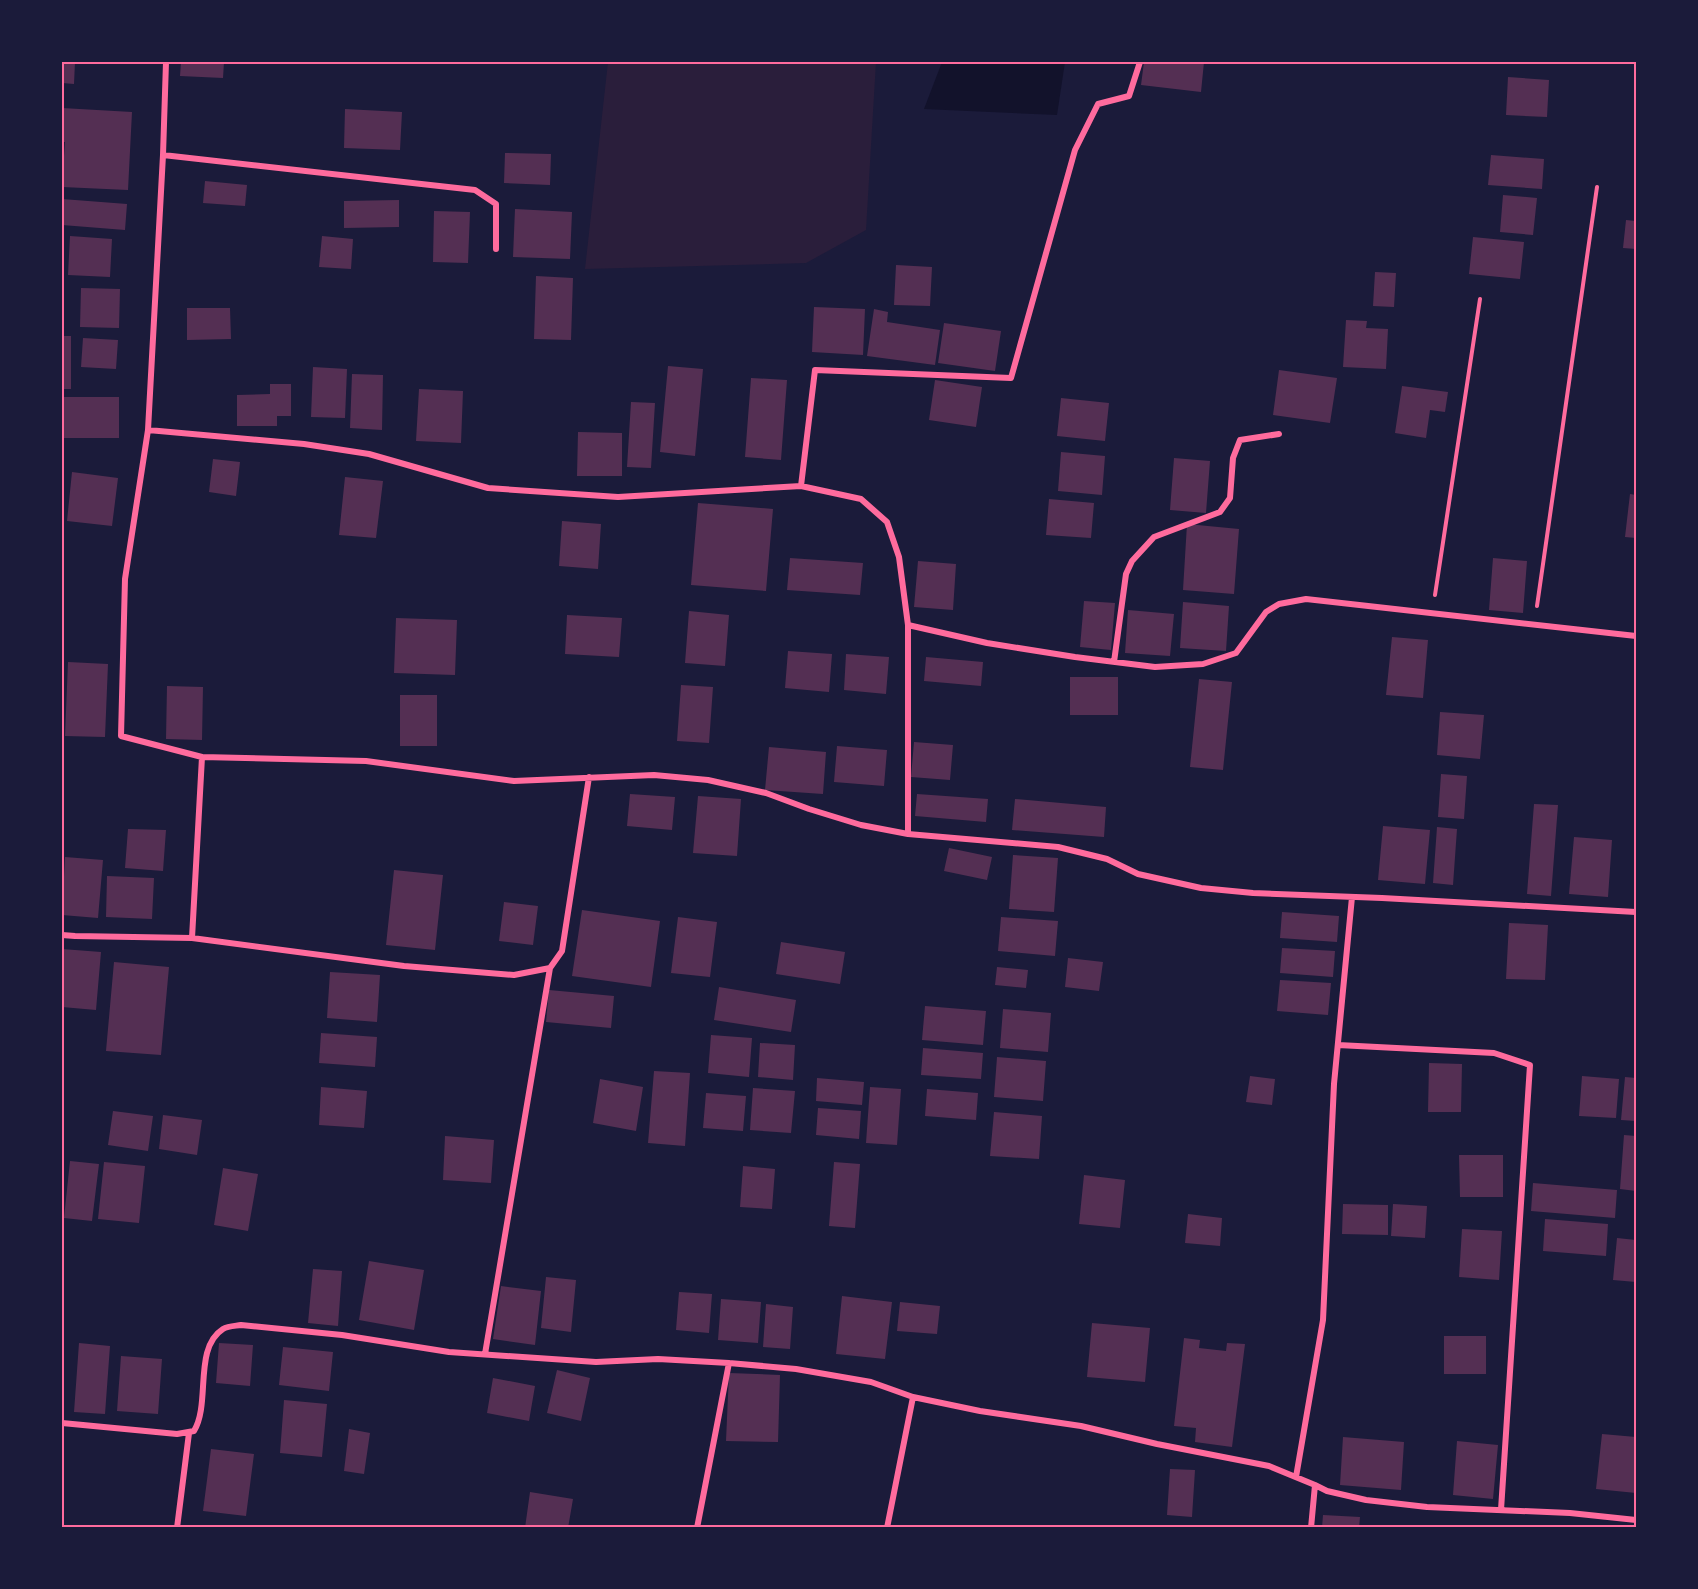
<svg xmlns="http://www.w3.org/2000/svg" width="1698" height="1589" font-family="Literata,serif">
	<rect width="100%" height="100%" fill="#1b1b3a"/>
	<path fill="#2a1e3b" d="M608,62h268l-10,168 -60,33 -221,6z"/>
	<path fill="#12122b" d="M942,62h123l-8,53 -133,-6z"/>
	<path fill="#542f53" d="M62,62h13l-1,22 -12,-1z
		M181,62h43l-1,16 -43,-2z
		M1144,62h60l-3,30 -60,-7z
		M1508,77l41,3 -2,37 -41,-2z
		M62,108l70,4 -4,78 -66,-3v-31h2l1,-14h-3z
		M345,109l57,3 -2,38 -56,-2z
		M505,153l46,1 -1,31 -46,-2z
		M1491,155l53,4 -2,30 -54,-4z
		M205,181l42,4 -2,21 -42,-3z
		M1503,195l34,3 -4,37 -33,-3z
		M62,199l65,5 -2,26 -63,-5z
		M399,200v27l-55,1v-27z
		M515,209l57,3 -2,47 -57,-2z
		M434,211l36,1 -2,51 -35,-1z
		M1626,220l10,1v28l-13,-1z
		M70,236l42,3 -2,38 -42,-2z
		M322,236l31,3 -2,30 -32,-2z
		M1473,237l51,5 -4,37 -51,-5z
		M896,265l36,2 -2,39 -36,-1z
		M1375,272l21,1 -2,34 -21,-1z
		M536,276l37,2 -2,62 -37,-1z
		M81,288l39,1 -1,39 -39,-1z
		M814,307l51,2 -2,46 -51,-3z
		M187,308h43l1,31 -44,1z
		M874,309l14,3 -1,10 53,8 -5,35 -68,-9z
		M1346,320l21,1 -1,7 22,1 -2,40 -43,-2z
		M944,323l57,8 -6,40 -57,-8z
		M62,336h9v53h-9z
		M83,338l35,2 -2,29 -35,-2z
		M668,366l35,3 -8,87 -35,-4z
		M313,367l34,2 -2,49 -34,-1z
		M1279,370l58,8 -7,45 -57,-8z
		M352,374l31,1 -1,55 -32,-2z
		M751,378l36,2 -6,80 -36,-3z
		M935,380l47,7 -6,40 -47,-7z
		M270,384h21v32h-14v10h-40v-31l33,-1z
		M1402,386l46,6 -3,20 -15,-2 -4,28 -31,-5z
		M419,389l44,2 -2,52 -45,-2z
		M62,397h57v41h-57z
		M1061,398l48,5 -4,38 -48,-5z
		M631,402l24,1 -4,65 -24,-1z
		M578,432l44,1v43h-45z
		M1061,452l44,4 -3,39 -44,-4z
		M1174,458l36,3 -4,52 -36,-3z
		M213,459l27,3 -4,34 -27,-4z
		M72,472l46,6 -6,48 -45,-5z
		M345,477l38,4 -7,57 -37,-3z
		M1630,494l6,1v43l-11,-1z
		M1049,499l45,4 -3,35 -45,-3z
		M698,503l75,6 -7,82 -75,-6z
		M562,521l39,3 -3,45 -39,-3z
		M1187,524l52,5 -5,65 -51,-4z
		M790,558l73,5 -3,32 -73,-5z
		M1493,558l34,3 -4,52 -34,-3z
		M918,561l38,3 -3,46 -39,-3z
		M1084,601l31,2 -4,47 -31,-3z
		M1183,602l46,4 -3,45 -46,-3z
		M1128,610l46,4 -4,42 -45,-3z
		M689,611l40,4 -4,51 -40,-3z
		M567,615l55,3 -3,39 -54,-3z
		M396,618l61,2 -2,55 -61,-2z
		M1392,637l36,3 -5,58 -37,-3z
		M788,651l44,3 -3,38 -44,-4z
		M846,654l43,3 -3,37 -42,-4z
		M926,657l57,5 -2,24 -57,-5z
		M68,662l40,2 -3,73 -40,-1z
		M1070,677h48v38h-48z
		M1199,679l33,3 -9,88 -33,-3z
		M681,685l32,2 -4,56 -32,-2z
		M167,686l36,1 -1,53 -36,-1z
		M400,695h37v51h-37z
		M1440,712l44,3 -4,44 -43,-4z
		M914,742l39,3 -3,35 -39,-3z
		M837,746l50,4 -3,36 -50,-4z
		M769,747l57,5 -3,42 -58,-4z
		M1441,774l26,2 -3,43 -26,-2z
		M630,794l45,3 -3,33 -45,-4z
		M917,794l71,5 -2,23 -71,-6z
		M698,796l43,3 -4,57 -44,-3z
		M1015,799l91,8 -2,30 -92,-7z
		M1534,804l24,1 -7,91 -24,-2z
		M1383,826l47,4 -5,54 -47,-4z
		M1437,827l20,2 -4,56 -20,-2z
		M128,829l38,1 -3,41 -38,-3z
		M1574,837l38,3 -4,57 -39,-3z
		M949,848l43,9 -5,23 -43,-9z
		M1013,855l45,3 -4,54 -45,-3z
		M65,857l38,3 -5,58 -36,-3z
		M394,870l49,5 -8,75 -49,-5z
		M107,876l47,2 -2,41 -46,-2z
		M504,902l34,4 -5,39 -34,-4z
		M582,910l78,11 -9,66 -79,-11z
		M1282,912l57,4 -2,26 -57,-4z
		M678,917l39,5 -7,55 -39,-4z
		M1001,917l57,4 -3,35 -57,-5z
		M1509,923l39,2 -3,55 -39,-1z
		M781,942l64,10 -5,32 -64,-10z
		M1282,948l53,3 -2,26 -53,-4z
		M62,949l39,3 -5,58 -34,-3z
		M1068,958l35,4 -4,29 -34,-4z
		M114,962l55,5 -8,88 -55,-4z
		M997,967l31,3 -2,18 -31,-3z
		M330,972l50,3 -3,47 -50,-4z
		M1280,980l51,3 -3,32 -51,-4z
		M719,987l77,13 -5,32 -77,-12z
		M549,990l65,6 -3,32 -65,-6z
		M925,1006l61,5 -3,34 -61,-5z
		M1003,1009l48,4 -3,39 -48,-4z
		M321,1033l56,4 -2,30 -56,-4z
		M711,1035l41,3 -3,39 -41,-4z
		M760,1043l35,2 -2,35 -35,-3z
		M923,1048l60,5 -2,26 -60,-4z
		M997,1057l49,4 -3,40 -49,-4z
		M1429,1063l33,1 -1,48h-33z
		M654,1071l36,2 -5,73 -37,-3z
		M1250,1076l25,3 -3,26 -26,-3z
		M1582,1076l37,3 -3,39 -37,-2z
		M1625,1077l11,1v43l-15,-1z
		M817,1078l47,4 -2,23 -46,-4z
		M600,1079l43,8 -7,44 -43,-8z
		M321,1087l46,4 -3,37 -45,-3z
		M870,1087l31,2 -4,56 -31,-2z
		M753,1088l42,3 -4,42 -41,-3z
		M927,1089l51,4 -2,27 -51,-4z
		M706,1093l40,3 -3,35 -40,-3z
		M818,1108l43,3 -2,28 -43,-4z
		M113,1111l40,5 -5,35 -40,-6z
		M994,1112l48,4 -3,43 -49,-3z
		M163,1115l39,5 -5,35 -38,-6z
		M1624,1135l12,1v55l-16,-2z
		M445,1136l49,4 -3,43 -48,-3z
		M1459,1155h44v42h-43z
		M70,1161l29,3 -7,57 -28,-3z
		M104,1162l41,4 -6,57 -41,-4z
		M834,1162l26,2 -5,64 -26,-2z
		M743,1166l32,3 -3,40 -32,-2z
		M223,1168l35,6 -10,57 -34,-6z
		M1084,1175l41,5 -5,48 -41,-4z
		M1533,1183l84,7 -2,28 -84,-7z
		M1343,1204l45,1v30l-46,-1z
		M1393,1204l34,2 -2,32 -34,-2z
		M1188,1214l34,4 -2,28 -35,-3z
		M1545,1219l63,5 -2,32 -63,-5z
		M1462,1229l40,2 -3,49 -40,-3z
		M1617,1238l19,2v42l-23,-2z
		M369,1261l55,9 -10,60 -55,-10z
		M313,1269l29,2 -4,55 -30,-3z
		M546,1277l30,3 -5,52 -30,-4z
		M501,1286l40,5 -6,54 -42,-6z
		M679,1292l33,2 -3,39 -33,-3z
		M842,1296l50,6 -7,57 -49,-5z
		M721,1299l40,3 -3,41 -40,-3z
		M900,1302l40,4 -3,28 -40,-3z
		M766,1304l27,3 -3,42 -27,-2z
		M1092,1323l58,5 -5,54 -58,-5z
		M1444,1336h42v38h-42z
		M1184,1338l16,2 -1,8 27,3 1,-8 18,1 -13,103 -37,-5 1,-14 -22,-2z
		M79,1343l31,3 -5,68 -31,-2z
		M219,1343l34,2 -3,41 -34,-3z
		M283,1347l50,5 -4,39 -50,-6z
		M121,1356l41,3 -4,55 -41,-3z
		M557,1370l33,8 -9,43 -34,-8z
		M729,1373l51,2 -2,67 -52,-1z
		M493,1378l42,8 -6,35 -42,-8z
		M284,1400l43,4 -5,53 -42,-4z
		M349,1429l21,4 -6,41 -20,-3z
		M1602,1434l34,3v56l-40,-4z
		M1343,1437l61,5 -3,48 -61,-5z
		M1457,1441l41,4 -5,54 -40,-4z
		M211,1449l43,5 -8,62 -43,-5z
		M1170,1469l25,1 -3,47 -25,-2z
		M530,1492l43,7 -5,29h-43z
		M1323,1515l37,2 -1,11h-37z"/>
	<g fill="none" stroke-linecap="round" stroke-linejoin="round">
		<path stroke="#ff6b9d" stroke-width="4" d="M1435,595l45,-296
			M1537,606l60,-419"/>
		<path stroke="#ff6b9d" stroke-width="6" d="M163,155l312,35 21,14v45
			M148,430l156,14 65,10 119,34 130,9 183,-11 60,13 26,23 12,35 9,68v209
			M801,486l14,-116 196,8 64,-228 23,-46 31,-8 11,-34
			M908,625l79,18 88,14 80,10 48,-3 33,-11 30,-41 13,-8 27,-5 330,37
			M1114,662l12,-88 6,-13 22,-24 66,-25 10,-14 3,-40 7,-18 39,-6
			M202,757l164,4 148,20 140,-6 54,5 58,13 43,16 52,16 47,9 150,13 49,12 31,15 63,14 52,5 129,5 254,14
			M62,935l13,1 117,2 10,-181 -81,-21 4,-157 23,-149 15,-275 3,-93
			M192,938l212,28 110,9 36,-7 12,-17 27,-174
			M1338,1045l156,8 36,12 -29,445
			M485,1354l65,-386
			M62,1423l115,11 17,-3c17,-28 -1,-83 29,-102 5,-3 12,-3 18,-4l101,10 107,17 147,10 62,-3 71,4 67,6 75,13 42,15 67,14 101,15 76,18 112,22 46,19
			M1296,1477l27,-157 11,-236 18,-187
			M177,1528l12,-95
			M697,1528l32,-165
			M887,1528l26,-131
			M1311,1528l4,-43 12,6 39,9 61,7 143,6 66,7"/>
	</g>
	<rect width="1698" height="1589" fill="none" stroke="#1b1b3a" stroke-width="126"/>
	<rect x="63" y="63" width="1572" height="1463" fill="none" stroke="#ff6b9d" stroke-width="2"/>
</svg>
